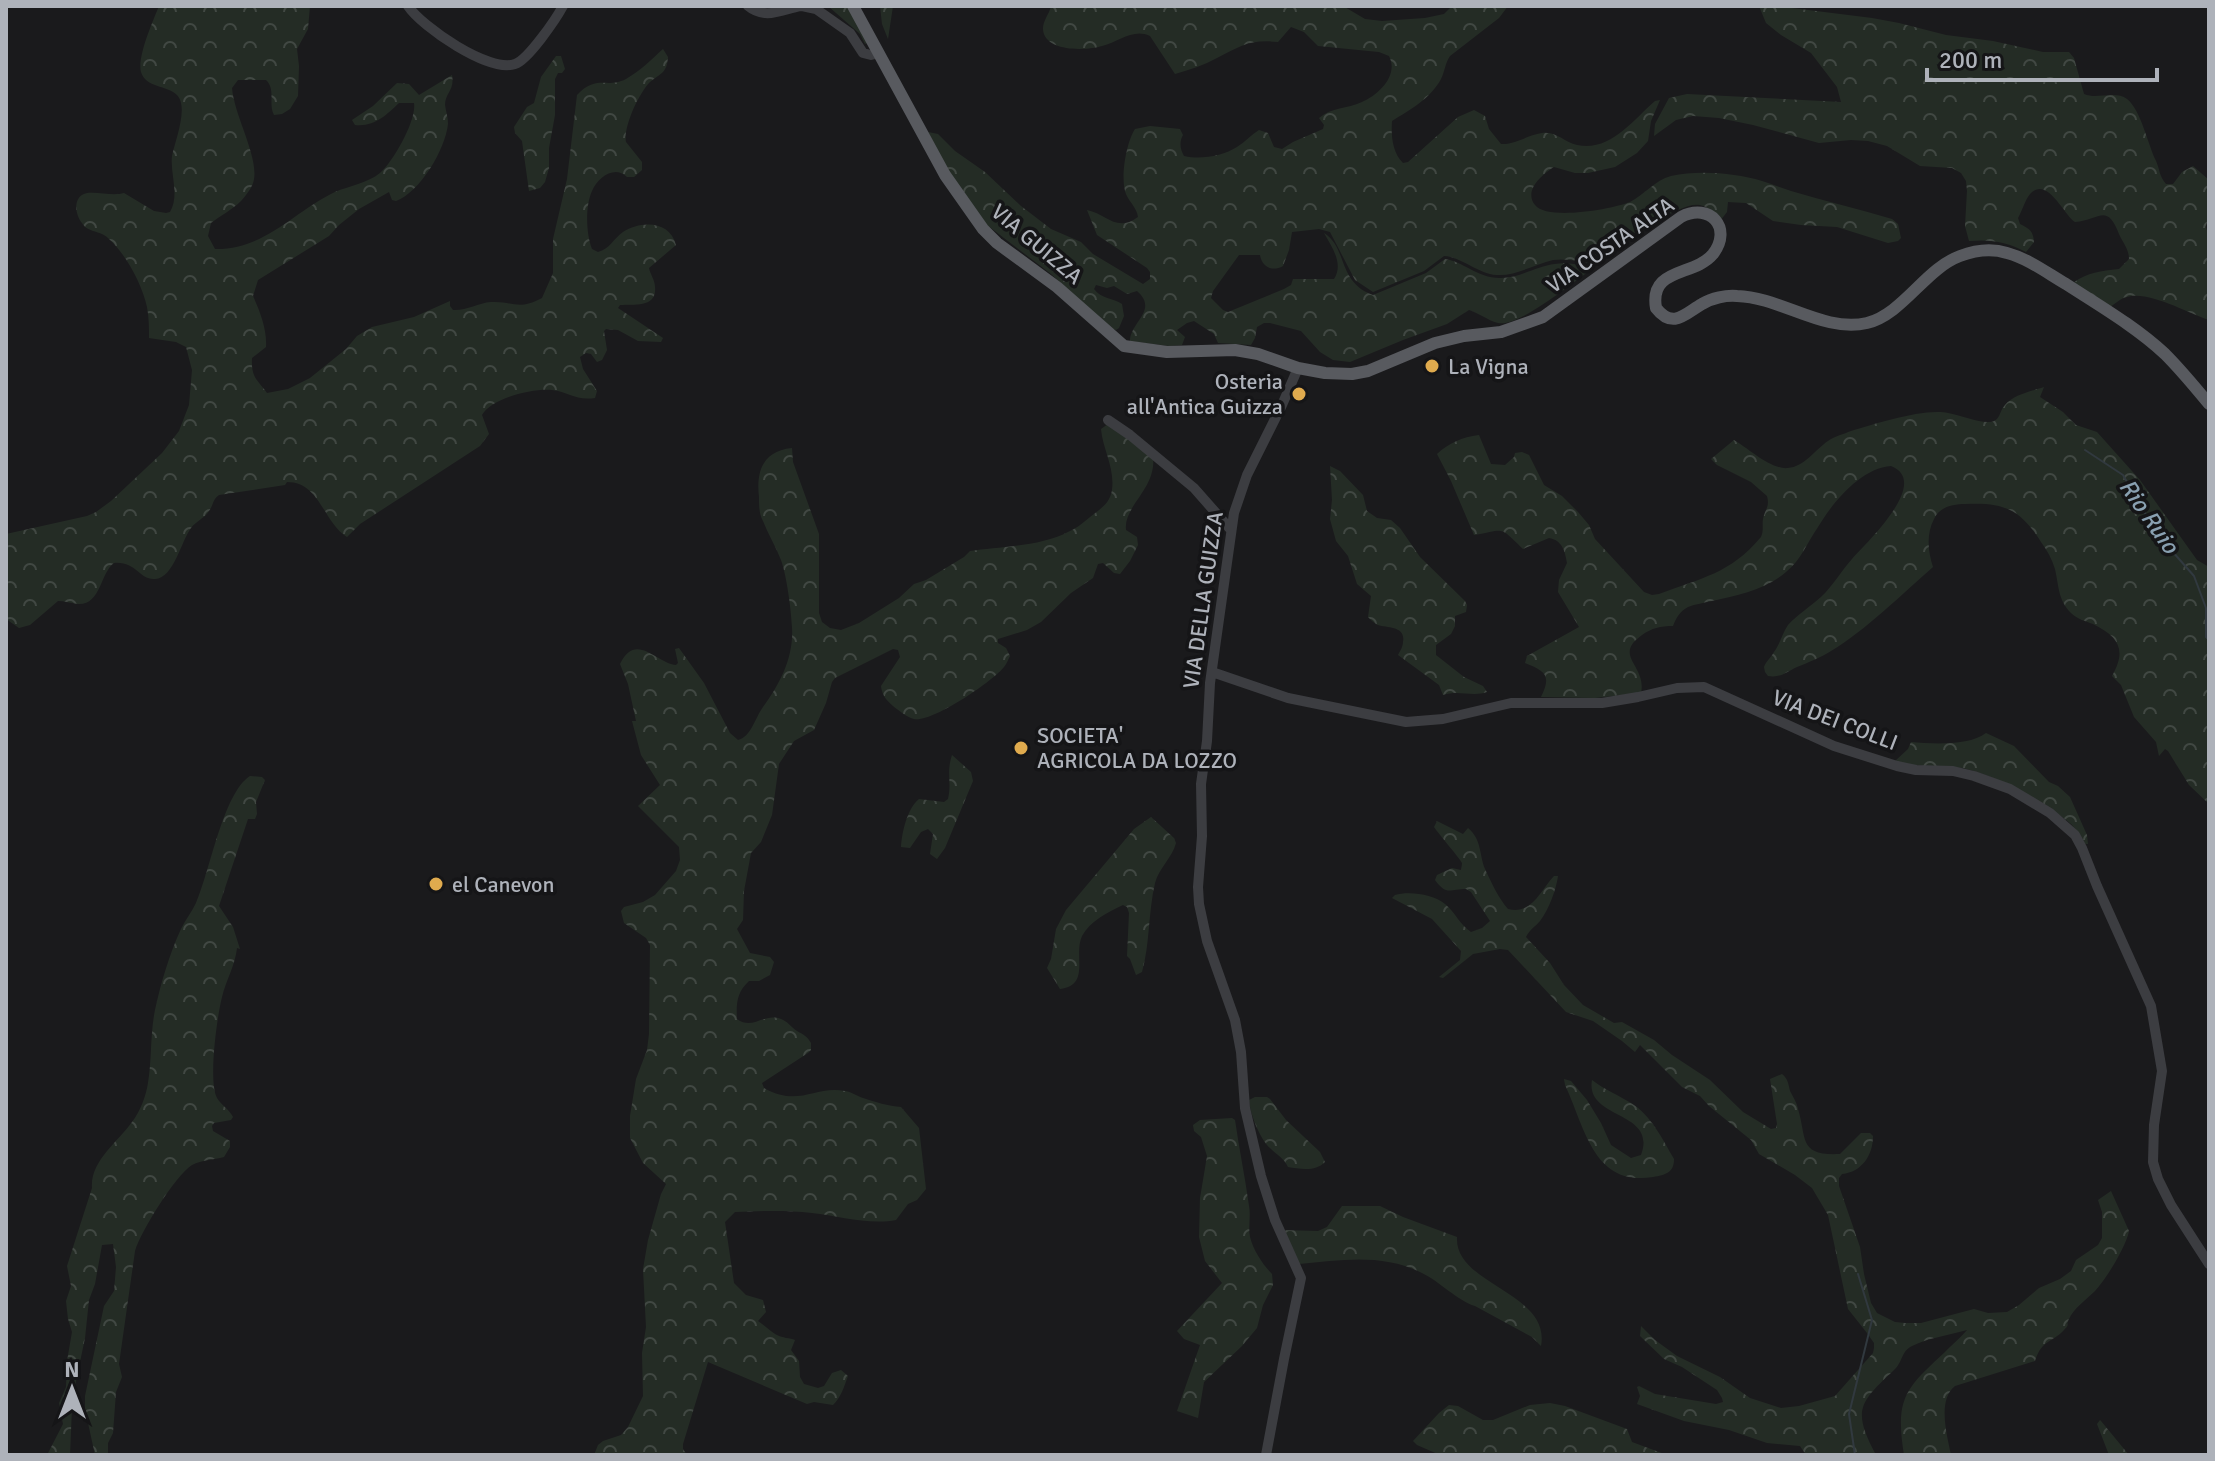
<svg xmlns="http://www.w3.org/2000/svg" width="2215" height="1461" font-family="Signika,sans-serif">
	<defs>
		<pattern id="forest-crowns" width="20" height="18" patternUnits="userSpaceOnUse" patternTransform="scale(2)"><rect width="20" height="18" fill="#242c25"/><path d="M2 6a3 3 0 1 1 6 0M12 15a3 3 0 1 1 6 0" fill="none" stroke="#414843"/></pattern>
	</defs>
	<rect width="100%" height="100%" fill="#1a1a1c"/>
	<path fill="url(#forest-crowns)" d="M159,6h151l-2,23 -11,20 2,17 -1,30 -8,13 -8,5 -8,1c-6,-11 2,-26 -8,-35h-28l-6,8c2,27 26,67 22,91 -1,8 -8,16 -13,22 -9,9 -20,14 -30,22l-3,13 7,13c50,1 78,-37 120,-57 14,-6 33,-9 45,-19 13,-11 37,-53 34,-70h-15c-13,12 -24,24 -44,22l-3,-5 21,-14 24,-23 12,1 10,11 33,-20c3,15 -7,18 -7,30 1,7 3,12 3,19 -3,26 -28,68 -52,77l-4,-1 -3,-8 -30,17 -20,16 -10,11 -71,44 -5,16c7,16 14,33 13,51l-14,11c-1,20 5,21 15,35l21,-4 22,-11 36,-29 11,-13 15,-9 42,-10 36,-16v5l3,4c13,1 25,-7 38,-8 22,-1 27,9 51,-4l11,-25v-34l14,-60 10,-84c20,-21 30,-6 49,-16 14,-8 25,-19 37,-30l5,8c-1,16 -7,16 -18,25 -11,11 -27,45 -24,60l16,20v8l-8,7h-7c-12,-12 -29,0 -35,14 -7,15 -6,43 0,58l6,3c12,-3 15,-13 25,-20 19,-12 47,-11 53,13l-27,23c1,6 6,12 6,19 2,21 -21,17 -35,18l-2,3 45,30 -2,4 -23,-1 -20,-11 -12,-1 -2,2 3,19 -5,10 -5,2 -6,-8 -5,-1 -6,4 3,12 14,22 -2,7c-19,3 -26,-6 -43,-8 -19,-2 -61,8 -70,25l7,19 -9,12 -120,78 -13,13c-24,-15 -27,-55 -60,-55l-2,3 -66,10c-7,5 -5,9 -10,16 -4,7 -13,10 -18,17 -10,13 -17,50 -36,51 -16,1 -19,-18 -41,-16 -14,10 -13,43 -37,41 -7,-1 -12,-3 -19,-3l-28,24 -11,3 -13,-9v-85l81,-18 9,-4 15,-11 51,-48 17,-22 10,-26 3,-35 -6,-23 -10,-5 -27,-4c0,-10 0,-21 -2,-31 -5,-23 -21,-53 -39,-69 -8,-8 -20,-5 -26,-15 -6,-7 -9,-22 0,-28 8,-6 29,2 42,-2l30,18 12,2 4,-1c10,-17 0,-38 2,-56 3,-15 17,-49 5,-61 -10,-10 -31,-7 -36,-23 -4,-15 12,-51 18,-66z
		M828,6h20l19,37 -2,1 -5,-10z
		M880,6h13l-5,33 -6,-15z
		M1051,6h292l22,13 17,2 43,-3 19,-4 8,-8h56l-9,12 -49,38c-5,7 -5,15 -9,23 -11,20 -30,30 -49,42 -1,14 0,31 11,42l5,-1 50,-45 16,-7 11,6 4,13 12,15c15,1 26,-9 41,-11 14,-2 22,9 35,12 33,7 55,-24 78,-44l5,-1 -9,21 -3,20 -11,12 -22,14 -27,6h-13l-21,-6c-11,7 -31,23 -19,38 12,16 78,4 95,-3 14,-7 25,-22 41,-26 29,-6 63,-3 91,5 10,3 19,7 29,10 34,10 67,18 101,28l6,5 3,14 -3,3 -10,2 -51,-16 -36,-2 -28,-4 -27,-18 -18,-1 -1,10 -7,9c-5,-7 -11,-14 -20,-16 -23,-5 -83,46 -103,60 -15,-3 -30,-7 -44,-5 -18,4 -37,16 -56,15 -19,-1 -35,-18 -53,-19l-20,15 -51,21 -18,-12 -25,-48 -11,-3 -27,3 -3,18 -6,16c-11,6 -21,1 -23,-11h-21l-26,36 -2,7 12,12 5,2 56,-23 7,-4 2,-6h41c10,-15 -2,-32 -10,-46 24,15 13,49 49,62l53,-22 19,-14c17,2 33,19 54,19 19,1 37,-12 56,-14 13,-2 26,1 38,4 -18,13 -75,60 -95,55 -11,-3 -19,-10 -29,-13l-22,14 -44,16 -53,22 -17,-2 -13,-8 -19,-21 -31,-8h-6l-7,4 -2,11 -4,7 -33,-2 -4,-9 -20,-13 -7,2 -10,7 8,7 -3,8 -13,1 -39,-5c0,-19 29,-31 7,-50l-10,3 -13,-8 -7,2 -11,-3 -2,4c7,10 19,9 28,15l2,12 -5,12 -3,2 -6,-2 -59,-54 -64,-49 -37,-51 -22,-42 10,2 17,17 30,21 36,34 30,23 30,13 12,12 50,30 7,-5v-7l-3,-4 -50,-33 -10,-25c20,4 29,23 51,7 -1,-9 -8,-14 -12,-23 -6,-15 0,-51 9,-65l15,-3 30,3 3,6c-4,7 -3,14 1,21 17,4 39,0 53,-9 8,-5 14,-12 22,-17l9,3 6,14 8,2 11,-7 30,-13 1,-4 -5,-7c13,-11 28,-9 43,-16 17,-7 37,-27 27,-46l-10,-4 -61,-6 -14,-14 -13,-5 -13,15c-28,-3 -37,4 -61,16 -13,7 -28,12 -42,16l-25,-38c-17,-8 -31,6 -48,10 -16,5 -58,6 -59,-17 0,-9 6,-14 8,-23z
		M1759,6h16l97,12 27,5 47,12 47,6 50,11h26l5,6 10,36c13,6 31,-4 43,5 14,11 21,46 29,62 4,9 3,15 10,23h7l9,-12 11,-6 16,14v32l-3,15 3,11v82c-21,-7 -61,-30 -82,-23 -6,1 -12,7 -17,10l-37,-24c15,-11 28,-12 46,-14l10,-10c0,-10 -6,-16 -10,-25 -12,-32 -20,-14 -44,-12 -11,-7 -28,-47 -45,-28 -5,6 -8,17 -12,24l2,6c10,5 13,7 14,18l-8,10c-19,-10 -35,-13 -57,-11l-4,-15 2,-35 -1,-10 -5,-8 -9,-5 -32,-2 -33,-20 -19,-5 -17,-1 -32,3 -66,-18 -34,-7 -26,-2 -17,4 -22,16 1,-12 14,-26 18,-4 154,8 -4,-15 -26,-34 -30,-18 -15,-12z
		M556,56h5l4,13 -3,4h-4l-3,6v36l-6,33v20l-4,14 -5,6 -11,3 -7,-50 -7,-8 -1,-6 13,-20 7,-4 7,-26z
		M2044,387l-4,10 23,15 13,13 21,7 43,48 57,80 12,7v237l-20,-19 -21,-34 -3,-2 -6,7 -3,-14 -22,-25 -13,-32 -9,-9c15,-26 7,-39 -19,-52 -8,-3 -16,-5 -22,-11 -13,-13 -12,-27 -16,-44 -3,-10 -8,-19 -14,-27 -21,-33 -37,-40 -76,-38 -12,0 -26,3 -31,15 -8,15 -6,33 -1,48 -31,27 -67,63 -102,84 -11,7 -22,11 -34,16 -11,5 -16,11 -29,9l-3,-4 -1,-5c2,-6 7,-9 10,-15 6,-8 8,-18 14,-27 10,-11 22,-18 33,-28 12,-11 20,-26 31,-38 13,-15 80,-77 39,-93 -30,2 -58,36 -73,61 -11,16 -17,33 -32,45 -21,18 -48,23 -74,29 -8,2 -17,3 -24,6 -8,4 -12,11 -15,19 -13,0 -21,2 -31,9 -30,21 5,30 -1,58l-46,5 -54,-1c11,-22 4,-26 -16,-34l2,-7 52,-29 -21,-35 1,-12 8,-17c-2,-12 -5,-23 -18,-25l-26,11c-25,-24 -17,-19 -49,-14l-23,-54 -14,-27c12,-11 25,-17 42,-19l12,29 14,1 9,-8 1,-4 7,-1 7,3 15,30 18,11 16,16 11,13 6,14 49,53 8,3 7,-1c42,-16 71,-20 102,-57 3,-7 1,-12 2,-18 2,-10 7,-12 4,-23l-16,-14 -34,-17 -6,-6 23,-19c14,8 37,30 54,28 16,-1 28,-19 40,-27 7,-5 16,-7 23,-10 24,-7 73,-23 97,-18 12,2 31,10 42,9 11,-1 9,-11 15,-17 8,-10 27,-14 39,-18z
		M1108,424l45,32c4,33 -30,50 -27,74l11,7 1,8 -8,16 -10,13 -6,-1 -11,-10 -5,1 -5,14 -22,15 -30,29 -14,8 -29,9v4l8,5 4,8c-2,4 -3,7 -6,11 -11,14 -72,56 -90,52 -6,-1 -16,-9 -21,-13 -7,-6 -11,-11 -12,-20l19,-29 -2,-7 -5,-1 -58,29 -3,4 -6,21 -12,27 -20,11 -15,23 -7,51 -11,27 -10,11 -7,38 -1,29 -6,9 13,24 20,4 4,5 -4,13 -11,6h-10c-12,11 -13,22 -12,38 16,12 27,-7 44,0 6,2 10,8 16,12 7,4 10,5 14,12v7l-3,3 -46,30 2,5c35,20 51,-3 81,3 7,1 12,5 18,7 12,4 25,8 38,9l18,21 7,61 -9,11 -9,4 -12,16c-27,5 -57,-4 -84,-7 -25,-3 -52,-2 -77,-1l-10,10 9,61 12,12 17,5 3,12 -8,9c3,2 16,13 19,14 5,3 13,3 18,5l-4,10 8,11 1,16 4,7 14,4 6,-2 8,-13 9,-3 7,6c-4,11 -7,21 -15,29l-19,-3 -7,2 -99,-42 -25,82v5l4,6h-93l4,-10 5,-4 18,-6 7,-8 15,-31 -1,-43 4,-26 -3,-58 5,-29 13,-46 5,-10 -23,-21 -13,-25v-22l6,-37 11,-29 2,-16 1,-89 -4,-7 -22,-15 -3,-12 3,-4 19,-5 12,-7 21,-24 4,-11 -1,-13 -41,-41 22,-21 -19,-30 -9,-34h4l-8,-37 -8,-20c16,-33 36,-1 56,1l2,-2 -3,-14 4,-1 25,35 26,50 8,7c13,-3 17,-22 25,-33 17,-23 31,-50 29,-80 -1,-18 -5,-50 -11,-67 -5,-13 -13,-26 -18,-39 -4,-7 -4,-16 -4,-24 -3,-26 4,-46 33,-49l1,14 26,72v79l3,9 8,6 11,2 18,-7 40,-25 15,-14 12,-4 38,-23 6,-6c30,-4 72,-5 98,-19 10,-4 18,-12 26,-18 9,-7 16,-12 18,-24 3,-22 -9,-40 -11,-61z
		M1330,466l10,5 23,24 4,16 10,7 14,2 9,8 20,29 45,44 2,4 -1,7 -11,4v10l-4,8 -15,11v10l28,22 19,9 4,6c-14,5 -28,-2 -44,3l-4,-10 -41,-30c2,-4 5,-8 5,-13 3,-16 -15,-14 -25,-17 -3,-1 -8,-6 -10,-8l3,-21 -14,-12 -9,-28 -12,-15 -6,-22 2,-19z
		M1986,733l28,13 35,36 9,4 12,11 17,38 1,9h-3c-4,-7 -8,-14 -14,-20 -22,-19 -81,-52 -110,-56 -23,-3 -45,0 -67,-6l14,-13 3,-7c20,2 59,4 75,-9z
		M952,755l19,17 2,9 -28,67 -8,11 -7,-5 3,-20 -5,-5 -7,3 -11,16 -9,-1c1,-15 6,-38 18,-48l25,3 4,-3c4,-16 -2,-26 4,-44z
		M250,776l12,1 3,3 -9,22 1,12 -2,5h-7l-29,87 14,21 7,22 -3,-1c-2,18 -11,32 -15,49 -5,19 -14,85 -5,101 4,7 12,11 16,19l-2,3 -17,3 -2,3 1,5 17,10v6l-6,10c-11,3 -22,3 -32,8 -17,11 -51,66 -57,86l-16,113 3,13 -6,15 -3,41 -5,10v12h-13l-10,-46v-13l19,-90 10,-15 2,-24 -3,-23 -11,1 -7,39 -6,16 -4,38 -9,43 -4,26 -2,48h-23l16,-31 -4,-21 7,-16 1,-26 5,-29 -4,-13 -2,-18 5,-15 -4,-20 25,-78c-2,-27 26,-46 40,-66 8,-10 14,-26 16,-39 4,-24 2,-48 7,-73 6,-27 14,-55 26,-81 4,-9 11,-17 15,-26 14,-31 27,-110 54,-127z
		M1151,817l23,21 2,5c-4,15 -17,25 -21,40 -7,30 -5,61 -13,89l-6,3 -6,-16 -3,-3 2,-43 -2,-6 -4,-2c-15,7 -33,16 -41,31 -9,19 9,49 -22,53l-13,-21 4,-9 5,-30 10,-19 68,-81z
		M1437,821l26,13 5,-6c14,12 11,26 17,41 6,13 14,30 23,40 24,6 32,-18 46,-33h4c-2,14 -9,33 -18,45 -5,6 -10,8 -14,16l24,26 14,22 19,20 31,18 8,-1 32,18 18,15 38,25 33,32 28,17 5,-1 1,-4 -7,-45 12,-5c6,5 6,9 8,17 3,6 7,12 8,18 9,30 0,47 42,45l21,-21h9l3,3c0,19 -11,36 -31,38l-3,4v8l21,61 4,27 7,29 6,10 18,9 10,1h16l53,-14 14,4 19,-1 12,-7 20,-17 21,-9 11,-8 5,-11 22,-15 4,-7v-26l-4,-12 13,-9 18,40c-3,16 -23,48 -34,60 -8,8 -22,18 -26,28 -4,7 2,4 -5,11 -12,13 -22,9 -29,31l-80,25c-18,14 -8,49 -4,69h-47c-9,-57 1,-66 41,-103 7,-7 16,-15 22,-22 -18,5 -39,8 -55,16 -11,5 -9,16 -18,24 -35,33 -42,40 -18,85h-70l-6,-9 -33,-3 -38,-13 -45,-9 -47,-17 3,-8 -3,-9 2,-1 16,8 61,10 7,-2 -1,-4 -5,-8 -35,-23 -18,-8 -24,-23 1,-10 14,14 22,16 43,21 30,21 31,10 18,-2 36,-10 38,-43 1,-5v-5l-7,-10 -19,-24 -20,-94 -16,-27 -17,-13 -36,-21 -8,-14 -42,-34 -9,-10 -18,-9 -42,-42 -5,7 -13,-11 -29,-20 -27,-9 -58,-62 -8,-1 -27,5 -30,24 -4,-1 21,-17 1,-9 -29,-32 -40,-21 3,-3c14,-4 38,-1 50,9 10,8 15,21 26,28l11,-4 8,-7 -19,-29 -5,-3c-17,0 -19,7 -31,-9l2,-5 15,-7 9,2c0,-2 1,-4 1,-7 -1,-3 -24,-30 -28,-36z
		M1564,1079l7,2 16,19 14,23 10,22 20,13 10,-3c17,-45 -56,-35 -49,-75 13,10 26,15 39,23 20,12 32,37 43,56 0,14 -9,16 -21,18 -60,10 -68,-50 -88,-92z
		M1255,1097h12l3,2 16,21 34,32 5,10c-10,10 -24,7 -37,5 -4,-9 -11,-12 -18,-19 -10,-9 -20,-34 -21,-48z
		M1232,1118l3,2c4,28 10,57 14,86 2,10 -1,21 1,31 3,13 13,28 22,37l1,11 -10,20 -6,23 -15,18 -38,36 -6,36 -21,-7 23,-66 -16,-6 -7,-8 45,-48 -17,-22 -6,-24 1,-39 7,-42 -6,-19 -7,-6 -1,-6 7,-5z
		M1342,1206h38l23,11 54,20c-3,48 94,55 84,109l-9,-9 -57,-31c-17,-5 -36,-25 -53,-33 -39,-20 -81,-13 -123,-9l-18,-34 37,1 9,-4z
		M1550,1403l15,3 62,23 5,13 35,13h-227l-23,-10 -4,-4 26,-28 10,-8 9,1 25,14h10l37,-15z
		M2100,1420l1,1 28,34h-20l-12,-31z"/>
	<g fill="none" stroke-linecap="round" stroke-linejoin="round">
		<path stroke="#31393f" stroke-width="2" d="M2085,450l38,25 34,59 37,42 12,32v29l3,3
			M1855,1455l-6,-41 23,-94 -14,-46"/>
		<path stroke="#3c3d41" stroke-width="10" d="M408,6c14,21 81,67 107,58 13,-4 41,-45 48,-58
			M748,6c17,14 33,4 52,0
			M802,6l14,3 34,24 13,20 8,2 8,-2
			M1108,420l22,15 64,53 37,42
			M1212,672l76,26 118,24 37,-3 68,-16h91l36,-6 39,-9 27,-1 130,59 63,20 19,4 37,1 21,5 36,13 40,24 25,22 7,13 15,38 54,120 11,65 -8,54 -1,37 5,17 13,26 38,59
			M1266,1455l18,-96 17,-81 -26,-58 -14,-44 -16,-68 -4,-56 -6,-32 -28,-79 -8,-37 -1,-17 4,-51 -1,-52 6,-43 3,-58 24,-170 13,-38 35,-70 16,-37"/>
		<path stroke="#585a5f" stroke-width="12" d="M853,6l92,169 38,54 14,14 60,44 67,59 43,6 68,-2 23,4 40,14 27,5 27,1 16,-3 67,-28 29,-7 37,-4 42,-15 138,-100c29,-15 52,11 32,37 -19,23 -64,13 -57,54 17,22 30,5 46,-4 10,-6 24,-9 35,-8 44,1 86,37 130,27 36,-9 58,-54 93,-67 16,-6 31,-8 47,-3 22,6 40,20 59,31 34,22 70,43 99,70 16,16 30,33 44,50"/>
	</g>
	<g fill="#e0ab4e" stroke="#151517" stroke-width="3">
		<circle cx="1432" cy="366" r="8"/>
		<circle cx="1299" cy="394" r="8"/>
		<circle cx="1021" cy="748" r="8"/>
		<circle cx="436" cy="884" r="8"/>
	</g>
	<g text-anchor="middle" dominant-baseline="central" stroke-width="7" stroke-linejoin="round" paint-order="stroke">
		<g font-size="22" fill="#aeb2ba" stroke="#151517">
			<text transform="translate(1037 244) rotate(40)">VIA GUIZZA</text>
			<text transform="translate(1610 245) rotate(-35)">VIA COSTA ALTA</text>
			<text transform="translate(1203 600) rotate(-82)">VIA DELLA GUIZZA</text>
			<text transform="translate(1835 720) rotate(21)">VIA DEI COLLI</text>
		</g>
		<g font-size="22" fill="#aeb2ba" stroke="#151517" text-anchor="start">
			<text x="1448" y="366">La Vigna</text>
			<text x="1283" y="381" text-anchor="end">Osteria<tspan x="1283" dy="25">all'Antica Guizza</tspan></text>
			<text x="1037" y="735">SOCIETA'<tspan x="1037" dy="25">AGRICOLA DA LOZZO</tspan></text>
			<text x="452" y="884">el Canevon</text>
		</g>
		<g font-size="24" font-style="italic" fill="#89a0b1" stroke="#151517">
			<text transform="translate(2149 516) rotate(55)">Rio Ruio</text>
		</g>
	</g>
	<rect width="2215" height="1461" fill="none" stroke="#aeb2ba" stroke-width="16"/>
	<g transform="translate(72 1389)" stroke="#151517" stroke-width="6" paint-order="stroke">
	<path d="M0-6L14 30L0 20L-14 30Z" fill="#aeb2ba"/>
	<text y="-12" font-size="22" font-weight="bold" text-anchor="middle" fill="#aeb2ba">N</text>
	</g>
	<path d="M1927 68v12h230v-12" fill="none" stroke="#aeb2ba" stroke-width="4"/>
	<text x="1939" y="68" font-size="24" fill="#aeb2ba" stroke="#151517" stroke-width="6" paint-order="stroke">200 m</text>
</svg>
